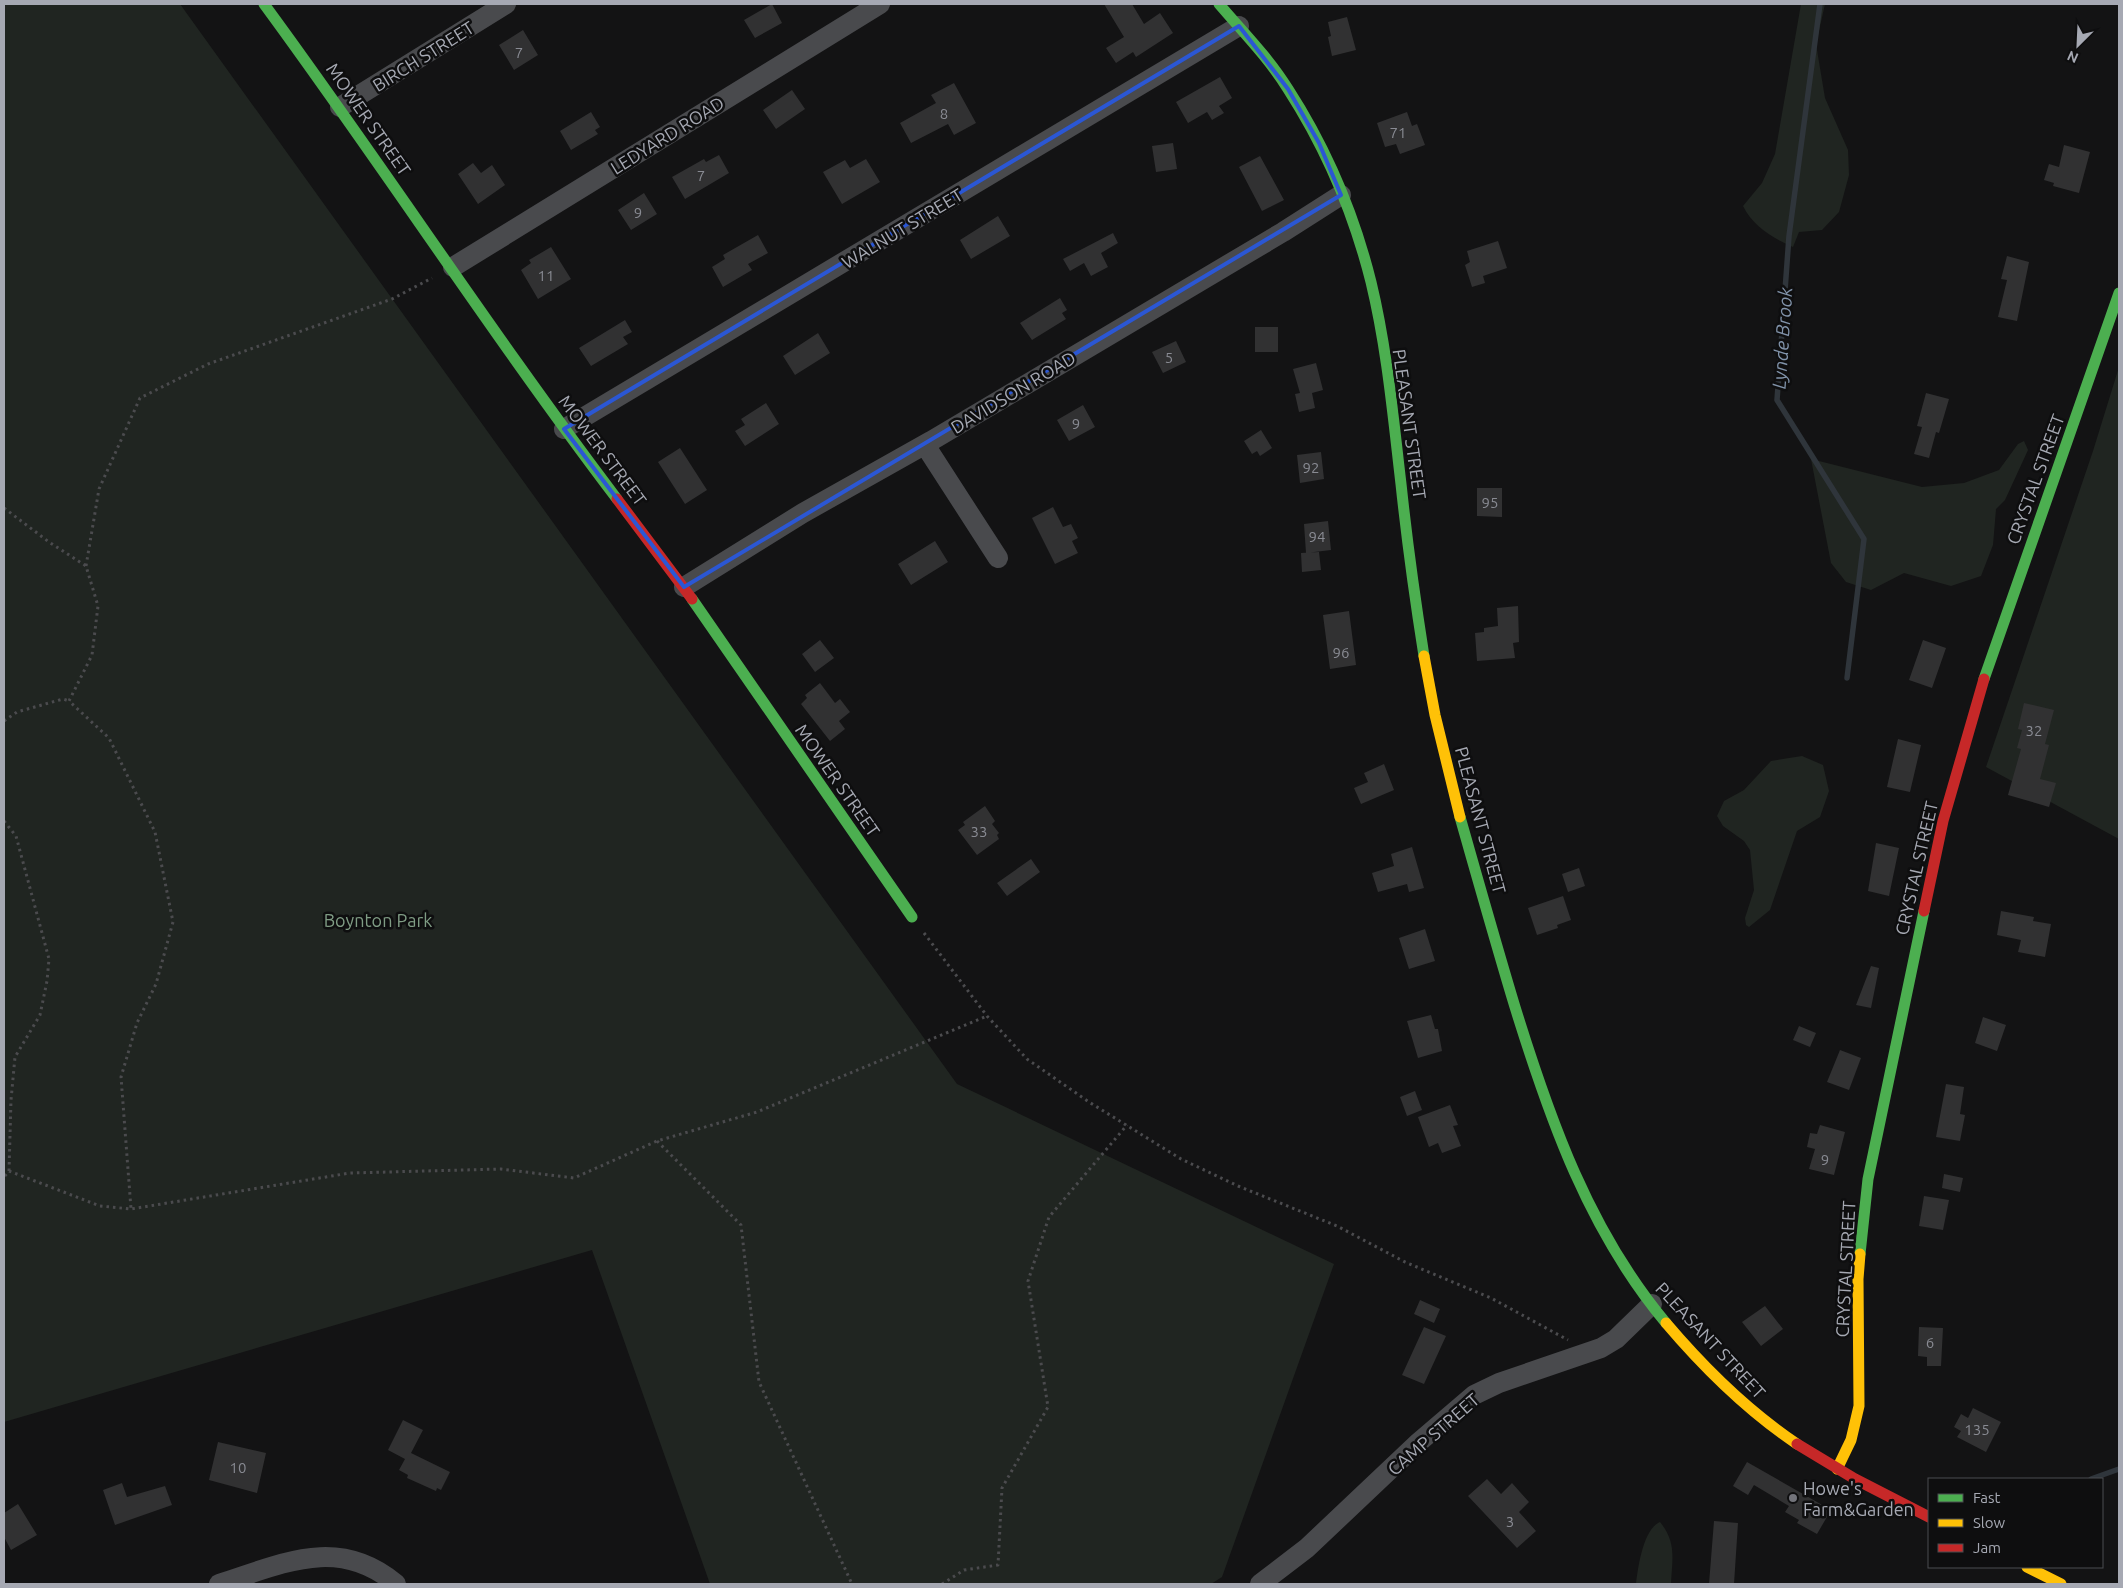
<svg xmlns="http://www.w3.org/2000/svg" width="2123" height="1588" font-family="Ubuntu,sans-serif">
	<rect width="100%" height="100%" fill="#131314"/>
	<path fill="#202521" d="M4,4h176l777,1080 377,180 -112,313 -11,7h-501l-118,-334 -588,172z
		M1801,4h24l-9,40 9,54 23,52 1,25 -10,37 -17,18 -23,2 -6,15c-21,-9 -40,-21 -50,-41l19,-23 13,-29z
		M2119,367v472l-133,-72 107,-316z
		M2024,441l4,9 -23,50 -9,9 -3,36 -12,31 -30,10 -47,-13 -33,17 -25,-8 -15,-19 -20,-104 111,28 42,-4 35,-13 19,-26z
		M1802,756l21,9 6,26 -9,26 -23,14 -27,79 -21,17 -3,-2 -1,-7 9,-28 -4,-40 -6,-9 -21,-15 -6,-10 7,-15 20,-11 27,-29z
		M1660,1522c17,21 12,37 11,62h-35c2,-16 7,-55 24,-62z"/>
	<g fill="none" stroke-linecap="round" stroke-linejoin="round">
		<path stroke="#2f353b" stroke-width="5.5" d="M1820,4l-31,232 -12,164 87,139 -17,139
			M2091,1479l28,-10"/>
	</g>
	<path fill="#313132" d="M772,4l10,19 -27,15 -11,-18z
		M1104,4h28l12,20 16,-11 13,20 -37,24 -3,-5 -17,11 -10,-15 18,-11z
		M1347,17l9,33 -24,6 -4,-19 3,-1 -3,-14z
		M523,30l15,25 -24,15 -15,-25z
		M1220,77l12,21 -13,8 5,7 -12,7 -5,-8 -19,11 -12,-21z
		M954,83l22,40 -22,12 -6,-11 -37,19 -11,-20 36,-20 -5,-8z
		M792,90l13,19 -29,20 -13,-19z
		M591,112l9,15 -5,3 3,4 -27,16 -11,-19z
		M1407,112l5,14 5,-2 8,21 -25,9 -4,-10 -11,3 -8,-24z
		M1173,143l4,26 -21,3 -4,-26z
		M2064,145l26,7 -11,41 -26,-7 1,-3 -10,-3 5,-16 10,3z
		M719,155l10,18 -44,26 -13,-22 32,-18 2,3z
		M1260,156l24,44 -22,11 -23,-44z
		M866,159l14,23 -38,22 -19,-32 22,-12 5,8z
		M473,163l8,10 11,-8 13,20 -27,19 -20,-30z
		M644,193l13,21 -26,16 -13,-20z
		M998,216l12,20 -39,23 -11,-19z
		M1113,233l5,10 -17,10 7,14 -17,9 -7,-13 -14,8 -7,-12z
		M758,235l10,18 -20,11 4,6 -29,17 -11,-20 13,-8 -2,-4z
		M1498,241l9,27 -24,8 2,7 -13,4 -7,-22 5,-3 -3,-11z
		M551,247l20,32 -33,20 -17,-29 10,-7 -2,-3z
		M2007,256l22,6 -12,59 -19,-4 9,-37 -6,-1z
		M1060,298l7,12 -5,3 4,6 -34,21 -12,-17z
		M625,320l7,12 -9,5 5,7 -37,22 -12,-18z
		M1255,327h23v25h-23z
		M818,333l12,20 -35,22 -12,-19z
		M1176,341l10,21 -23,11 -11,-21z
		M1316,363l7,27 -11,3 3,15 -16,4 -4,-18 5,-1 -7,-24z
		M1926,393l23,6 -10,34 -3,-1 -7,26 -15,-4 8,-27 -5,-1z
		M766,403l13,21 -34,22 -10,-15 10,-6 -4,-6z
		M1083,405l12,22 -26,14 -12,-21z
		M1261,430l11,18 -12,8 -3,-5 -5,3 -8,-13z
		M680,448l27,42 -22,14 -27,-42z
		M1321,452l3,27 -24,4 -3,-28z
		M1477,488h25v29l-25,-1z
		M1053,507l10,20 8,-3 7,14 -6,3 6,12 -23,11 -23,-46z
		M1328,521l3,29 -25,3 -2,-29z
		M935,541l13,21 -37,23 -13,-21z
		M1319,552l2,18 -19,2 -1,-19z
		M1518,606l1,36 -6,1 2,15 -38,3 -2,-28 9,-1v-4l14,-2 -1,-18z
		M1349,611l7,54 -26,4 -7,-54z
		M820,640l14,18 -19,14 -13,-18z
		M1923,640l23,8 -14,40 -23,-8z
		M820,683l15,20 5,-4 10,13 -11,9 6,8 -15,12 -29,-37 6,-6 -2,-3z
		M2024,703l30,7 -9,34 4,1 -9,34 16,4 -7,24 -41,-12 13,-46 -4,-1 5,-18 -4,-1z
		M1898,739l23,6 -11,47 -23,-5z
		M1384,764l10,26 -33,14 -7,-16 14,-6 -4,-9z
		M985,806l10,15 -3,3 7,9 -2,2 2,4 -22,16 -19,-25 7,-5 -2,-3z
		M1876,843l23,5 -10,48 -21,-5z
		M1412,847l12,41 -15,4 -2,-8 -29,8 -6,-19 22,-7 -3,-12z
		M1031,859l9,13 -33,24 -10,-13z
		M1579,868l6,18 -17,6 -6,-18z
		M1563,896l8,24 -14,5 1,3 -21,7 -9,-27z
		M2001,911l33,6 -1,4 18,3 -6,33 -27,-5 3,-12 -24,-5z
		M1425,929l10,32 -26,8 -10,-31z
		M1871,966l8,2 -8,40 -15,-3z
		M1431,1015l4,14h3l4,22 -24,7 -11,-37z
		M1983,1017l23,8 -9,26 -22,-8z
		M1799,1026l17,7 -6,14 -17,-7z
		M1840,1050l21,8 -12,32 -22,-8z
		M1946,1084l18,3 -4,27 5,1 -5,26 -24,-4z
		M1415,1091l7,19 -15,6 -7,-19z
		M1450,1105l8,20 -5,1 8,20 -19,7 -4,-10 -9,4 -11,-30z
		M1820,1125l25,7 -11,43 -25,-6 6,-20 -8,-2 3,-14 7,1z
		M1944,1174l19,4 -3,14 -18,-4z
		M1924,1196l25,4 -6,30 -24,-4z
		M1420,1300l20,9 -6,14 -20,-9z
		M1765,1306l18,23 -22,17 -19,-24z
		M1424,1327l22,9 -22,48 -22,-9z
		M1919,1327l24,1 -2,38h-14v-9l-9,-1z
		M1973,1408l28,14 -15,30 -29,-15 4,-6 -7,-4 7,-13 7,4z
		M403,1420l20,10 -12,23 39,19 -9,18 -4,-2 -1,3 -29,-13 1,-3 -9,-5 6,-11 -17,-9z
		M218,1442l48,11 -9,40 -48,-13z
		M1747,1462l84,48 -14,24 -20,-11 2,-3 -14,-8 4,-6 -35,-21 -6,10 -15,-9z
		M1487,1479l14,15 11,-11 17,19 -10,10 17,19 -19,17 -49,-52z
		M122,1483l5,14 38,-11 7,19 -57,20 -12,-35z
		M18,1504l19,31 -26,15 -7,-13v-24z
		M1714,1521l24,2 -4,61h-25z"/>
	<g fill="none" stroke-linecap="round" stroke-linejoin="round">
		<path stroke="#4b4b4e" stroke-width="3" stroke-dasharray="2.5 4" stroke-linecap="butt" d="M4,508l45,34 37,24 12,40 -6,49 -23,46 40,37 46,94 18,90 -17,62 -19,39 -16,54 10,132
			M86,566l13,-77 41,-91 68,-34 184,-65 40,-21
			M4,721l13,-9 46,-13 6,2
			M4,821l12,15 33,123 -2,22 -7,34 -25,42 -4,43 -2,71 -5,6
			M924,933l63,83 40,43 62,43 92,57 57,27 99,40 68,36 86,36 77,42
			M657,1141l84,84 18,157 93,202
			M9,1171l91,35 31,3 219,-36 151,-4 73,9 83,-37 100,-29 230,-96
			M942,1584l22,-14 34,-5 4,-77 46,-81 -20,-126 21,-64 78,-92"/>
		<path stroke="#494a4d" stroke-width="20" d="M340,107l166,-103
			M453,267l427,-263
			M564,429l675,-403
			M925,445l73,113
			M684,587l119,-74 128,-72 352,-209 58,-37
			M219,1584c63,-20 119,-49 177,0
			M1260,1584l47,-36 112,-106 55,-47 25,-12 102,-35 15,-9 36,-35"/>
		<path stroke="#4caf50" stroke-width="11" d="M264,4c120,163 230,333 353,495
			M1219,4c24,28 49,53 69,85 38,59 66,125 83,193 16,66 22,134 30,202 6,57 14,115 23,172
			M692,599l220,318
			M1984,679l135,-386
			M1460,817c18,63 36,127 55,190 35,113 74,224 151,316
			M1860,1254l8,-75 56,-268"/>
		<path stroke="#ffc107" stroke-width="11" d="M1424,656l11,59 25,102
			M1666,1323c39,46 82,88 131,121
			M1837,1469l14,-29 8,-34 -1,-127 2,-25
			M2027,1567l34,17"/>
		<path stroke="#c62828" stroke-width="11" d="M617,499l75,100
			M1924,911l19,-90 41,-142
			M1797,1444l58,35 74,38"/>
	</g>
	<path fill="none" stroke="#2b57d4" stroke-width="4" stroke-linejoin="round" d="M1239,26l49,63 31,54 22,52 -657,392 -120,-158z"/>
	<circle fill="#73747b" stroke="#0e0e0f" stroke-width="2" cx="1793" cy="1498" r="5"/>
	<g text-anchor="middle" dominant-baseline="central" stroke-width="5" stroke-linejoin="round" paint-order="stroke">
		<g font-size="15" fill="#898b93">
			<text x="519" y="52">7</text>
			<text x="944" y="113">8</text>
			<text x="1398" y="132">71</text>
			<text x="701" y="175">7</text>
			<text x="638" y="212">9</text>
			<text x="546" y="275">11</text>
			<text x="1169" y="357">5</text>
			<text x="1076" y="423">9</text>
			<text x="1311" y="467">92</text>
			<text x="1490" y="502">95</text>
			<text x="1317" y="536">94</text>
			<text x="1341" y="652">96</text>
			<text x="2034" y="730">32</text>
			<text x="979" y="831">33</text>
			<text x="1825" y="1159">9</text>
			<text x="1930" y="1342">6</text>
			<text x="1977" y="1429">135</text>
			<text x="238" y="1467">10</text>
			<text x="1510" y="1521">3</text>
		</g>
		<g font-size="18" fill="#a6a9b3" stroke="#0e0e0f">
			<text transform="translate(423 56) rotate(-32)">BIRCH STREET</text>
			<text transform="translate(369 119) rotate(55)">MOWER STREET</text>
			<text transform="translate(667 135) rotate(-32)">LEDYARD ROAD</text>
			<text transform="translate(902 228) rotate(-31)">WALNUT STREET</text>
			<text transform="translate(1013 392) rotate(-31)">DAVIDSON ROAD</text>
			<text transform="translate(1410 424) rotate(82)">PLEASANT STREET</text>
			<text transform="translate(603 450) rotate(53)">MOWER STREET</text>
			<text transform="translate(2035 479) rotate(-70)">CRYSTAL STREET</text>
			<text transform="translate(838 780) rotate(55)">MOWER STREET</text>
			<text transform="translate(1481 820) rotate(75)">PLEASANT STREET</text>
			<text transform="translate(1916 868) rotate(-77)">CRYSTAL STREET</text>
			<text transform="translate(1845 1269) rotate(-87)">CRYSTAL STREET</text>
			<text transform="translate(1711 1340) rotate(47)">PLEASANT STREET</text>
			<text transform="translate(1433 1434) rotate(-41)">CAMP STREET</text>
		</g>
		<g font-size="18" fill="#7f9c84" stroke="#0e0e0f">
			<text x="378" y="920">Boynton Park</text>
		</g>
		<g font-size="18" fill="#a6a9b3" stroke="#0e0e0f" text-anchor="start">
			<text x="1803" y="1488">Howe's<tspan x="1803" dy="21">Farm&amp;Garden</tspan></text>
		</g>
		<g font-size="19" font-style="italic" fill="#8193aa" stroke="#0e0e0f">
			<text transform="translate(1782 338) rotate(-86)">Lynde Brook</text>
		</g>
	</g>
	<rect width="2123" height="1588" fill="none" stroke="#a6a9b3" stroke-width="10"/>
	<rect x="1928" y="1478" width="175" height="90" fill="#0e0e0f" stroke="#4b4c51"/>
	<rect x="1938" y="1494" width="25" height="8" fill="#4caf50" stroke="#4b4c51"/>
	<text x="1973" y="1503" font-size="15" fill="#a6a9b3">Fast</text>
	<rect x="1938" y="1519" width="25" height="8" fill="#ffc107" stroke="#4b4c51"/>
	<text x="1973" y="1528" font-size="15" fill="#a6a9b3">Slow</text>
	<rect x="1938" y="1544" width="25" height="8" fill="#c62828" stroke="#4b4c51"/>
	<text x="1973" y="1553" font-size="15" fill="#a6a9b3">Jam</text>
	<g transform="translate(2078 45) rotate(204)" stroke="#0e0e0f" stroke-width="4" paint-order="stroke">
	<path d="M0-4L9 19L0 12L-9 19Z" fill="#a6a9b3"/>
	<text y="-8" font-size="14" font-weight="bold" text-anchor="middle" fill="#a6a9b3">N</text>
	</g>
</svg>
